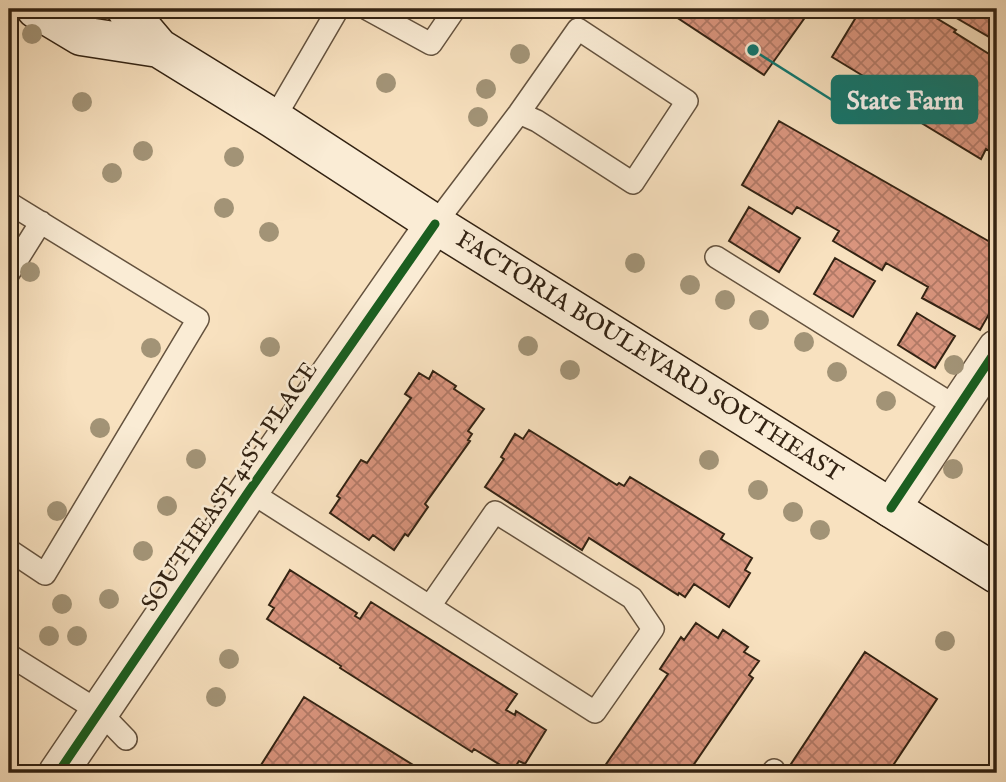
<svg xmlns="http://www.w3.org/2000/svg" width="1006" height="782" font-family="'IM FELL English',serif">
	<defs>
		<pattern id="building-cross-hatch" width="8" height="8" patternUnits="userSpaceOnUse" patternTransform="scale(1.75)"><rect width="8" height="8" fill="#da957e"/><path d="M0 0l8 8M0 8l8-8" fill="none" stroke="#b17966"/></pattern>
	</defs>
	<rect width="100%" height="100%" fill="#f8e1bf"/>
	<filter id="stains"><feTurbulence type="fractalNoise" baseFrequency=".00286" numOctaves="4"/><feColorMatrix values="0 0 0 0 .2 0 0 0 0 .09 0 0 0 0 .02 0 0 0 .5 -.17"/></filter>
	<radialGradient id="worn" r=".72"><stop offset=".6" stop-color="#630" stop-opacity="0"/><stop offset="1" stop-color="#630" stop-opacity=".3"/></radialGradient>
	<path fill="url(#building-cross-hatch)" stroke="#332313" stroke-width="2" d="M664,9h147l-47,66z
		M861,9h60l35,21 -2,2 43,27v97l-11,-7 -5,10 -81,-49 6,-8 -74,-45z
		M941,9h56v18l-6,11z
		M779,121l218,125v54l-17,30 -58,-32 6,-11 -42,-24 -4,7 -49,-29 6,-10 -42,-24 -5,7 -50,-29z
		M749,207l51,31 -21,34 -50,-31z
		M835,258l40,23 -22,36 -39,-23z
		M917,313l38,23 -20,32 -37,-23z
		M433,371l23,15 -2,3 30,20 -16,22 4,3 -4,6 2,1 -45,63 3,3 -20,29 -3,-2 -11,16 -21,-15 -4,5 -39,-27 10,-15 -3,-2 24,-36 6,3 44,-65 -6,-4 14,-21 10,6z
		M529,430l88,55 2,-2 5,3 6,-9 94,57 -3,5 31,19 -7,12 5,3 -21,34 -35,-23 -9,13 -6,-4 -1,2 -89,-57 -7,12 -97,-63 19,-28 -3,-2 14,-23 8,5z
		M290,570l67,43 -2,3 5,3 11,-17 146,92 -11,16 9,5 1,-4 30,19 -21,34 -6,-3 -7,11 -38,-23 -2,3 -132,-84 1,-2 -74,-47 7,-11 -5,-3z
		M696,623l22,15 5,-8 25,17 -4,5 15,9 -10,14 4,3 -65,95h-88l68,-99 -8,-5 21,-32 3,3z
		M865,652l72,47 -49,74h-103z
		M304,697l122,76h-153l-12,-8z"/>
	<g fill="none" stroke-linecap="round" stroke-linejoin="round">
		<g stroke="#64523e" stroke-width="24">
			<path id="service" d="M367,9l64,35 24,-35
				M274,119l64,-110
				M9,203l189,116 -153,255 -36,-24
				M435,224l84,-111 59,-84 109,72 -54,82 -96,-62 -18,-8
				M716,257l242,151
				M9,273l32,-51
				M249,491l346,221 58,-83 -21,-31 -137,-86 -65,94
				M9,655l91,57 26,27
				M772,773l2,-3"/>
		</g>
		<g stroke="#64523e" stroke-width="41">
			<path id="minor" d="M891,508l106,-159
				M58,773l191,-282 186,-267"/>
		</g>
		<g stroke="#332313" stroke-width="41">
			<path id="secondary" d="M36,9l45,27 78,12
				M126,9l33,39 115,71 161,105 562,350"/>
		</g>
		<use href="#service" stroke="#faecd5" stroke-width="21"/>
		<use href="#minor" stroke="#faecd5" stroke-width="38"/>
		<use href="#secondary" stroke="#faecd5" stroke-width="38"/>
		<g stroke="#faecd5" stroke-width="13">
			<path id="cycleway" d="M891,508l106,-159
				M58,773l191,-282 186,-267"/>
		</g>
		<use href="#cycleway" stroke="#1b5e20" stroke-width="9"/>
	</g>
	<g fill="#a29376">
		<circle cx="32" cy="34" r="10"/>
		<circle cx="520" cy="54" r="10"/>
		<circle cx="386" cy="83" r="10"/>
		<circle cx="486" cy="89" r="10"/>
		<circle cx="82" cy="102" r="10"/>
		<circle cx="478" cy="117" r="10"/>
		<circle cx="143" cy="151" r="10"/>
		<circle cx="234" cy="157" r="10"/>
		<circle cx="112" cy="173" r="10"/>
		<circle cx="224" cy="208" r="10"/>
		<circle cx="269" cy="232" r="10"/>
		<circle cx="635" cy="263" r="10"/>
		<circle cx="30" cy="272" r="10"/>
		<circle cx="690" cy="285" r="10"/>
		<circle cx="725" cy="300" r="10"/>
		<circle cx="759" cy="320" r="10"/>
		<circle cx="804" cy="342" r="10"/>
		<circle cx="528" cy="346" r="10"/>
		<circle cx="270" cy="347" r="10"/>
		<circle cx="151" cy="348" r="10"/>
		<circle cx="954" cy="365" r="10"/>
		<circle cx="570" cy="370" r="10"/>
		<circle cx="837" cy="372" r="10"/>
		<circle cx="886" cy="401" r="10"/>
		<circle cx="100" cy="428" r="10"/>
		<circle cx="196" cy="459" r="10"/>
		<circle cx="709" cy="460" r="10"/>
		<circle cx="953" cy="469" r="10"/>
		<circle cx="758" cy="490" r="10"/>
		<circle cx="167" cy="506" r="10"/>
		<circle cx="57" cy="511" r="10"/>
		<circle cx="793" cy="512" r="10"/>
		<circle cx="820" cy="530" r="10"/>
		<circle cx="143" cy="551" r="10"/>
		<circle cx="109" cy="599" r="10"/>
		<circle cx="62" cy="604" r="10"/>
		<circle cx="49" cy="636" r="10"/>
		<circle cx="77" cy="636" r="10"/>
		<circle cx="945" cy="641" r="10"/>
		<circle cx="229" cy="659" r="10"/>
		<circle cx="216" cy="697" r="10"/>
	</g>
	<g text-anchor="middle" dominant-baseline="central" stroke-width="5" stroke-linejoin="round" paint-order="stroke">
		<g font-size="24" fill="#332313" stroke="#faecd5">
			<text transform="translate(649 357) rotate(32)">FACTORIA BOULEVARD SOUTHEAST</text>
			<text transform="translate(230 487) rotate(-56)">SOUTHEAST 41ST PLACE</text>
		</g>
	</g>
	<path fill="none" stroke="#0f766e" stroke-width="2.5" d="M753 50L832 100"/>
	<circle fill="#0f766e" stroke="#faecd5" stroke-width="2.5" cx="753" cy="50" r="7"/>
	<rect fill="#0f766e" stroke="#0f766e" stroke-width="2.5" x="832" y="76" width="145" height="47" rx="7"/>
	<g font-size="26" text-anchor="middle" font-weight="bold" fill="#fff">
		<text x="905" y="109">State Farm</text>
	</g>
	<rect width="1006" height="782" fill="none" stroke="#f8e1bf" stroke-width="35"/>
	<rect x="10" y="10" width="985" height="761" fill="none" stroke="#332313" stroke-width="3.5"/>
	<rect x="18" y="18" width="971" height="747" fill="none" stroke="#332313" stroke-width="2"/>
	<rect width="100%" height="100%" filter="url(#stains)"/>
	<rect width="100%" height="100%" fill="url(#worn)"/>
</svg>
